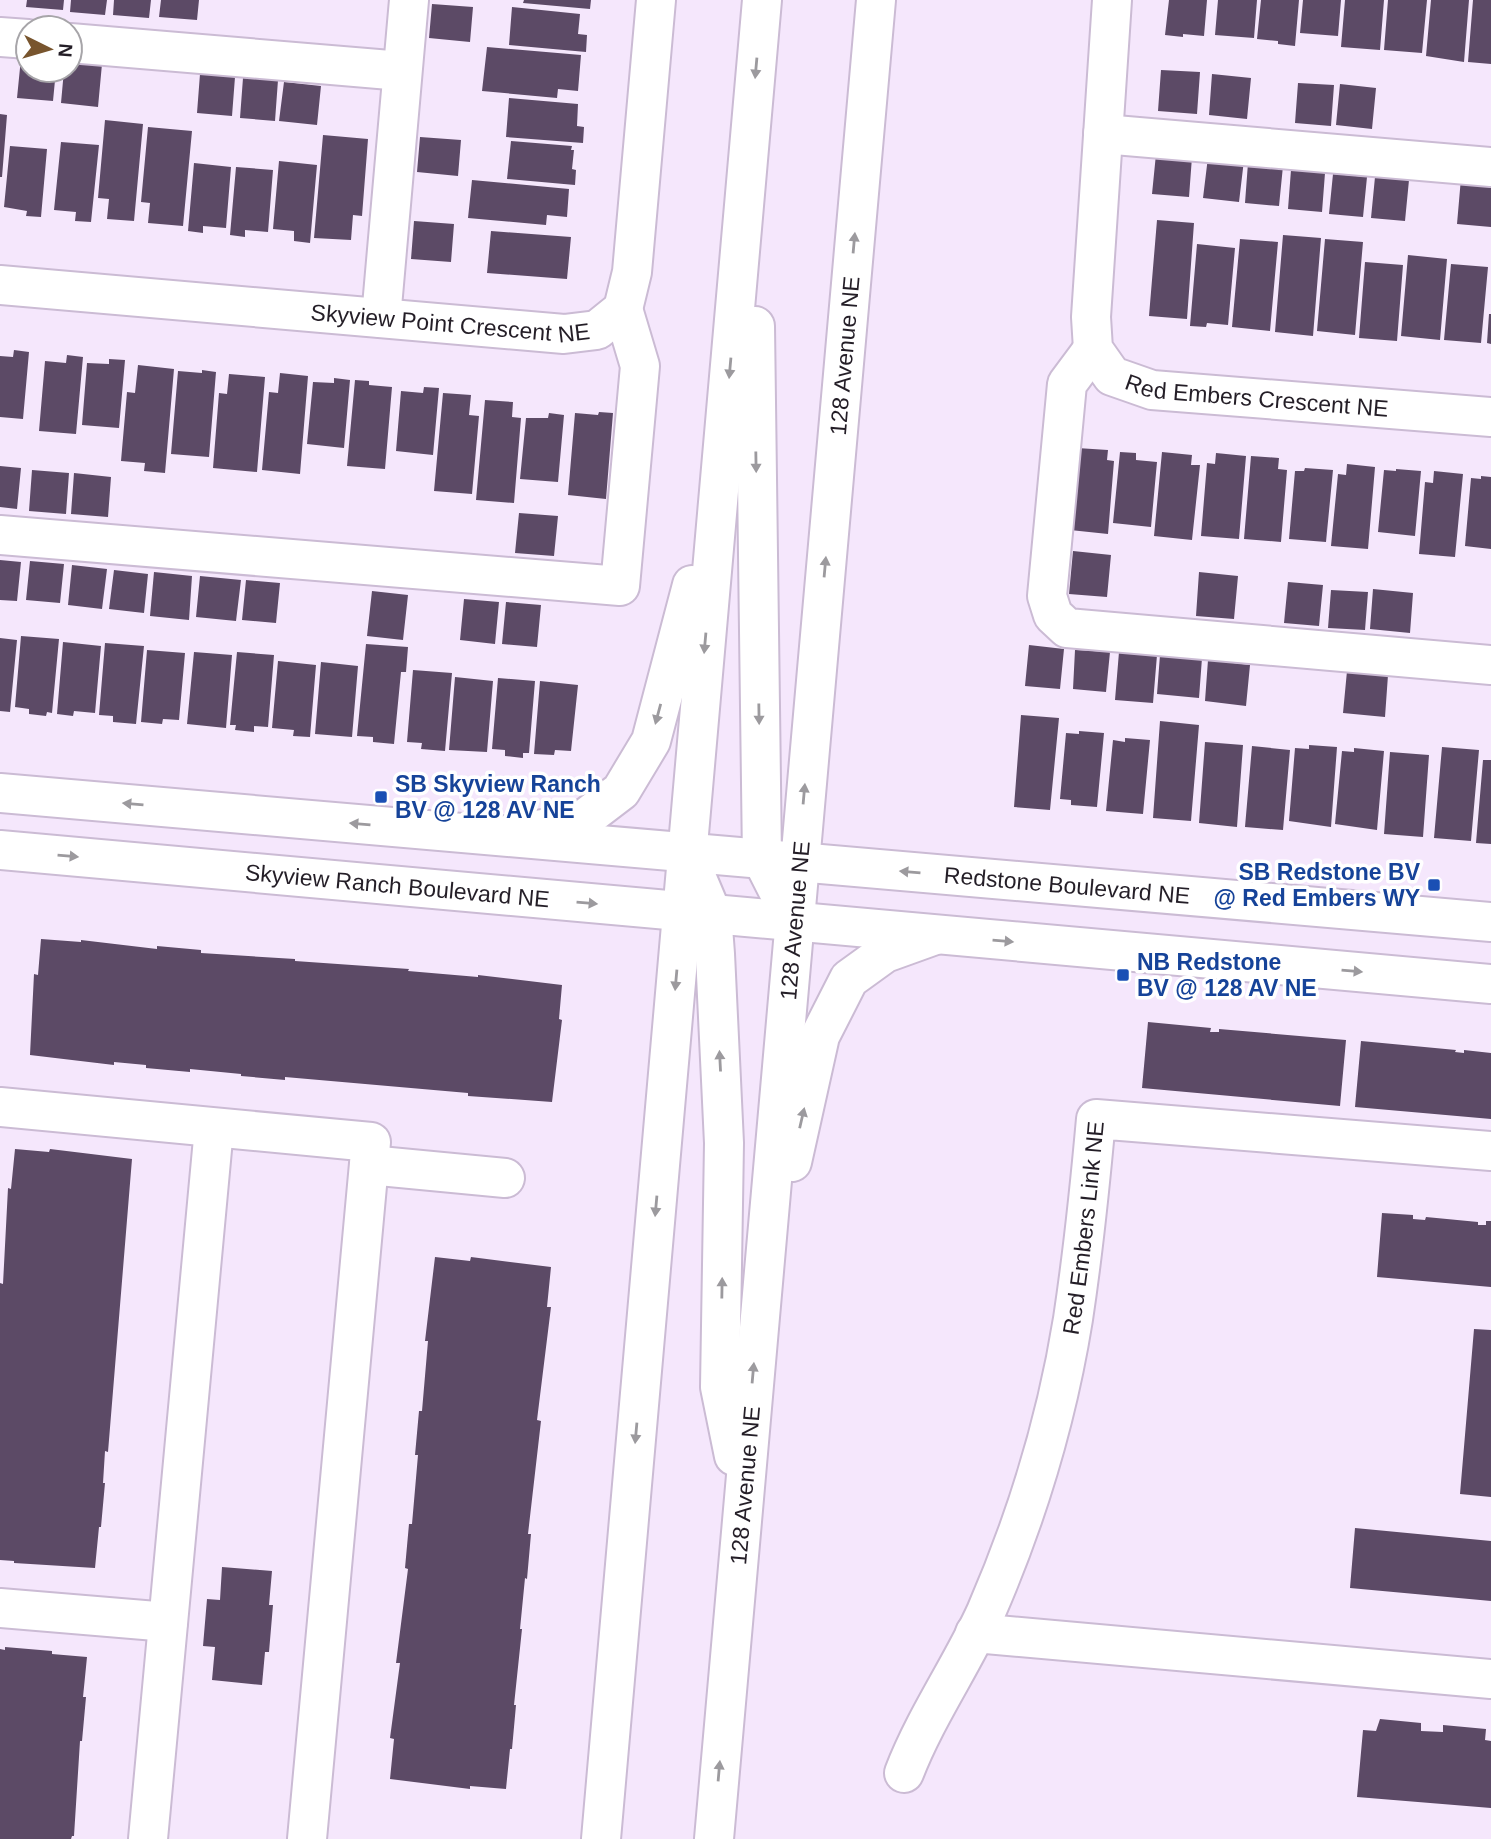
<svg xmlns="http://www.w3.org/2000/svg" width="1491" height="1839" font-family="Helvetica,sans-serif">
	<rect width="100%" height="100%" fill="#f5e7fc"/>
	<path fill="#5c4a66" d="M27,0h37l-1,10 -37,-3z
		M71,0h36l-2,15 -35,-3z
		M114,0h37l-2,18 -36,-3z
		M161,0h38l-2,20 -38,-3z
		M524,0h67l-1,9 -67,-6z
		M1169,0h38l-3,36 -21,-2v3l-18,-2z
		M1218,0h39l-3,38 -39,-3z
		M1261,0h38l-4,46 -17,-2v-3l-21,-2z
		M1303,0h38l-3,36 -38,-3z
		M1345,0h39l-4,50 -39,-3z
		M1388,0h39l-5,53 -38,-3z
		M1431,0h38l-5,62 -38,-6z
		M1473,0h18v64l-23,-2z
		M432,4l41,3 -3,35 -41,-4z
		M512,7l68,7 -2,20 9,1 -1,17 -77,-7z
		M487,47l94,8 -3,36 -20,-2 -1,9 -75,-7z
		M21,58l7,1v11h28l-3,31 -36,-3z
		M70,61l32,3 -4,43 -37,-4 3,-33h6z
		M1161,70l39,2 -3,42 -39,-3z
		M200,74l35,3 -3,39 -35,-3z
		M1212,74l39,4 -4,41 -38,-4z
		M243,78l35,2 -3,41 -35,-3z
		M284,82l37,4 -4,39 -38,-4z
		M1298,83l36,2 -3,41 -36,-3z
		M1340,84l36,4 -4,41 -36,-4z
		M509,98l69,6 -1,22 7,1 -1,16 -77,-6z
		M0,114l7,1 -5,62h-2z
		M105,120l38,4 -9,97 -27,-2 2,-20 -11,-1z
		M148,127l44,4 -9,95 -35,-3 2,-20 -9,-1z
		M323,135l45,4 -6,77 -9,-1 -2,25 -37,-2z
		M420,137l41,3 -3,36 -41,-4z
		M511,141l61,5 -1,4h3l-2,19 4,1 -1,15 -68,-6z
		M61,142l38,3 -8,77 -16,-1 1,-9 -22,-2z
		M10,146l37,3 -6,68 -15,-1 1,-5 -23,-4z
		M1156,154l36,3 -3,40 -37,-3z
		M1208,157l36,3 -5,42 -36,-4z
		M279,161l38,4 -7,78 -16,-2v-10l-21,-2z
		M194,163l37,4 -5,61 -23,-2v7l-15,-2z
		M1248,163l35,3 -4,40 -34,-3z
		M236,167l37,3 -5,62 -23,-2v7l-15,-2z
		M1291,170l34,3 -3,39 -34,-3z
		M1333,174l34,3 -4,40 -34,-3z
		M1375,177l34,3 -4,41 -34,-3z
		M1461,178l30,3v46l-34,-3z
		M472,180l97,9 -2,28 -20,-2 -1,10 -78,-7z
		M1157,220l37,3 -7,96 -38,-3z
		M414,221l40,3 -3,38 -40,-3z
		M491,231l80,6 -4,42 -80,-6z
		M1283,235l38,3 -8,98 -38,-4z
		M1240,239l38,3 -8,89 -38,-4z
		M1325,239l38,3 -8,93 -38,-4z
		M1197,244l38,4 -7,77 -21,-2 -1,4 -16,-1z
		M1408,255l39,4 -7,81 -39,-4z
		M1365,262l38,3 -6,76 -38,-3z
		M1451,264l37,3 -7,76 -37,-3z
		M1489,314h2v30l-4,-1z
		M14,350l15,2 -6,67 -23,-2v-61l13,1z
		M67,355l16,2 -7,77 -37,-3 6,-70 21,2z
		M109,359l16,1 -6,68 -37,-3 5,-62 22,1z
		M138,365l36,4 -9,104 -21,-2 1,-8 -24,-2 6,-69 8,1z
		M202,370l14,2 -7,85 -38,-3 7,-83 24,2z
		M280,373l28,3 -8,98 -38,-4 7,-78 9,1z
		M229,374l36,3 -8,95 -44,-4 6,-75 8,1z
		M334,378l16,2 -6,68 -37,-4 6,-62 21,1z
		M355,380l14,1v4l23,2 -7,82 -38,-3z
		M424,387l15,1 -6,67 -37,-4 5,-60 22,2z
		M443,393l28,2 -2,20 10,1 -7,78 -38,-3z
		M485,400l28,2 -1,15 9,1 -7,85 -38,-3z
		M599,412l14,1 -7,86 -38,-4 7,-82 23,2z
		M549,413l15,2 -6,67 -38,-3 6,-61h22z
		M1077,448l31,2 -1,10 7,1 -6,73 -38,-4z
		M1120,452l16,1v7l21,2 -6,65 -38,-4z
		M1162,452l30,3 -1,10h9l-8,75 -38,-4z
		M1216,453l30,3 -7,83 -38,-3 6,-73 8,1z
		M1251,456l28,2 -1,11 9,1 -6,72 -37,-3z
		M1347,464l28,3 -7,82 -37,-3 7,-72 8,1z
		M0,466l21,2 -4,41 -17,-2z
		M1305,468l28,2 -7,72 -37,-3 6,-68h9z
		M1396,469l25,2 -6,65 -37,-4 6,-62 12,1z
		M32,470l37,3 -3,41 -37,-3z
		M1434,471l29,3 -8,83 -36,-3 6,-72 8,1z
		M74,473l37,4 -3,40 -37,-3z
		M1481,476l10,1v72l-26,-3 6,-68 10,1z
		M519,513l39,3 -4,40 -39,-3z
		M1073,551l38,4 -4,42 -38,-3z
		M0,560l21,2 -4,39 -17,-1z
		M30,561l34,3 -4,39 -34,-3z
		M72,565l35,4 -5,40 -34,-4z
		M114,570l34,4 -4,39 -35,-4z
		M154,572l38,4 -3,44 -39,-4z
		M1199,572l39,4 -4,43 -38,-3z
		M200,576l41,4 -5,41 -40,-4z
		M246,580l34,3 -4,40 -34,-3z
		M1288,582l35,3 -4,41 -35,-3z
		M1373,589l40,4 -3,40 -40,-4z
		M1331,590l37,2 -3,38 -37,-2z
		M372,591l36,4 -5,45 -36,-4z
		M464,599l35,3 -4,42 -35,-4z
		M506,602l35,3 -4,42 -35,-3z
		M21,636l38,3 -7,74 -5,-1 -1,4 -17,-2v-5l-14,-2z
		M0,638l17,2 -7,72 -10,-1z
		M63,642l38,4 -6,67 -21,-2 -1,5 -16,-2z
		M105,643l39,3 -8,78 -23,-2v-6l-14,-1z
		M366,644l42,3 -2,25h-5l-7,72 -21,-2v-5l-16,-1z
		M1029,645l35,4 -4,40 -35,-3z
		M147,650l38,3 -6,67 -16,-1 -1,5 -21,-2z
		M1075,650l35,2 -4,40 -33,-3z
		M194,652l38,3 -6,73 -39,-4z
		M237,652l37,3 -6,72 -14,-1v6l-19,-2 1,-5h-6z
		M1119,652l38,3 -4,48 -38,-3z
		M1160,655l42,3 -3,40 -42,-4z
		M1208,660l42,5 -4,41 -41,-5z
		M278,661l38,4 -6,72 -17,-1 1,-6 -22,-2z
		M321,662l37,4 -6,71 -37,-3z
		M413,670l39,3 -7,78 -24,-2 1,-6 -15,-1z
		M1347,671l41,4 -3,42 -42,-4z
		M455,677l38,4 -6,71 -38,-2z
		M498,678l37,3 -6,72h-6v5l-18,-2v-6l-13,-1z
		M540,681l38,4 -7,66 -16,-1 -1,5 -20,-1z
		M1021,715l38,3 -9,92 -36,-3z
		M1160,721l39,4 -8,96 -38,-3z
		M1079,731l25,2 -7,74 -26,-2v-5l-11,-1 6,-66 13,1z
		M1125,738l25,2 -7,74 -37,-3 7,-71 12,2z
		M1205,742l38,3 -6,82 -38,-4z
		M1309,745l28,2 -6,80 -42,-6 6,-73 14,1z
		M1252,746l38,4 -7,80 -38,-3z
		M1442,747l37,3 -8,91 -37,-3z
		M1354,748l30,3 -7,79 -42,-6 7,-73 12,1z
		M1390,752l39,3 -6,82 -39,-3z
		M1483,760h8v84l-15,-1z
		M41,939l40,3v-2l76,9v-3l44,4v3l94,6v2l114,8 -1,2 70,6v-2l84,10 -3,34 3,1 -10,82 -84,-6v-3l-183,-16v3l-44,-4v-2l-51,-5v3l-44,-4v-3l-32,-3v3l-84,-10 4,-81 4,1z
		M1148,1022l63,6 -1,4h9v-3l127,11 -6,66 -198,-18z
		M1361,1041l95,9 -1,2 9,1v-3l27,3v66l-136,-12z
		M15,1149l34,3 1,-3 82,10 -24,293 -3,-1 -2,32h2l-4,44h-2l-4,41 -81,-5v-2l-14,-1v-277l3,1 5,-96 3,1z
		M1382,1213l31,2v4l12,1 1,-3 52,5v3h8v-4h5v66l-114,-10z
		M435,1257l35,4 1,-4 80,10 -4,40h4l-14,113 4,1 -13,113h3l-4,45 -2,-1 -5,51h2l-8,76h2l-4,44h-2l-4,40 -36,-3v3l-80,-10 4,-40 -4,-1 10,-75h-4l12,-94 -3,-1 4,-44h3l6,-69h-3l4,-44h3l6,-70h-3z
		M1474,1329l17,1v167l-31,-3z
		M1355,1528l136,13v60l-141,-13z
		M222,1567l50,4 -3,34h4l-4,47h-4l-3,33 -50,-5 3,-33 -12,-1 4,-47 13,1z
		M5,1647l47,4v3l35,3 -4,40h3l-4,44h-2l-6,95h-2l-1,3h-71v-190l5,1z
		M1380,1719l41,4v8l22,1v-7l43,4 -1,11 6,1v67l-134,-11 6,-67 13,1z"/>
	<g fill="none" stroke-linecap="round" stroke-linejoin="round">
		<g stroke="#cbbbd4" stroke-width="42">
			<g id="minor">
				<path id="s1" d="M1112,0l-21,317 2,32 19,27 40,14 339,27"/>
				<path d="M0,37l28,2"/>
				<path d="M70,43l332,28"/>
				<path d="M1103,134l388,33"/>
				<path id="s2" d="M0,285l564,49 33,-4 26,-21 9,-37 24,-272"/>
				<path d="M381,318l28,-318"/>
				<path d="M1093,349l-26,35 -20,212 6,19 14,13 424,37"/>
				<path d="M0,535l620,51 20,-220 -17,-57"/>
				<path id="s3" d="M0,793l1491,129"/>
				<path id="s4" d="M0,850l1491,134"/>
				<path d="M0,1107l371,35 -64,697"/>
				<path d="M369,1165l136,13"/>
				<path d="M0,1608l168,14"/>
				<path d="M975,1633l516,46"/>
				<path id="s5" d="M904,1773c22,-57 57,-106 82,-161 40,-92 71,-194 87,-293 10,-66 17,-133 23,-200l395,32"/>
				<path d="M148,1839l66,-711"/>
			</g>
		</g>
		<g stroke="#cbbbd4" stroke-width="42">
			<g id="major">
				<path d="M755,326l7,533 32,63"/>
				<path d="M501,836l78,-13 42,-32 30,-50 41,-156"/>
				<path d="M688,857l24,57 3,40 9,189 -4,244 14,69"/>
				<path d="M792,1162l28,-126 29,-57 36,-26 50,-18"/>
				<path d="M601,1839l161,-1839"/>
				<path id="s6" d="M714,1839l162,-1839"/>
			</g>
		</g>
		<use href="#minor" stroke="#fff" stroke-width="38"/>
		<use href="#major" stroke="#fff" stroke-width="38"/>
	</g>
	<defs><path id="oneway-solid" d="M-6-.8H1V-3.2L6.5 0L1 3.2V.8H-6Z" transform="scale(1.75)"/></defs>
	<g fill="#9c9a9e">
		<use href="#oneway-solid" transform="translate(756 68) rotate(95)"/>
		<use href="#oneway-solid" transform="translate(854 243) rotate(-85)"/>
		<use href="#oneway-solid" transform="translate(730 368) rotate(95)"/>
		<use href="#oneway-solid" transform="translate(756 462) rotate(89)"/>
		<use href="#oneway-solid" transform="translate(825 567) rotate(-85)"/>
		<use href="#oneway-solid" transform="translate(705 643) rotate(95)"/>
		<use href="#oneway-solid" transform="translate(658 714) rotate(105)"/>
		<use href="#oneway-solid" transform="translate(759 714) rotate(89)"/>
		<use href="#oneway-solid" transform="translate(804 794) rotate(-85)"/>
		<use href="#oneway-solid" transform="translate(133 804) rotate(-175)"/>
		<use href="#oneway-solid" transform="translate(360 824) rotate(-175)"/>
		<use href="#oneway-solid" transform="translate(68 856) rotate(5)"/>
		<use href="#oneway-solid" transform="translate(910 872) rotate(-175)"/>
		<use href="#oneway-solid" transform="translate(587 903) rotate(5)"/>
		<use href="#oneway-solid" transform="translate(1003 941) rotate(5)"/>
		<use href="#oneway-solid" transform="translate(1352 971) rotate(5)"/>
		<use href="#oneway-solid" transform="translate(676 980) rotate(95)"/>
		<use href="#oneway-solid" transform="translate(720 1061) rotate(-93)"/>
		<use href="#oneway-solid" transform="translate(802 1118) rotate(-77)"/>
		<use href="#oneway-solid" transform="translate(656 1206) rotate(95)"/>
		<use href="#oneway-solid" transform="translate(722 1288) rotate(-89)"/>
		<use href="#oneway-solid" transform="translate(753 1373) rotate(-85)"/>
		<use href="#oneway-solid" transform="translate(636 1433) rotate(95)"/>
		<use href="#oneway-solid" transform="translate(719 1771) rotate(-85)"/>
	</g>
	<g fill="#1a4fb4" stroke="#fff" stroke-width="2.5">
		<rect x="374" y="790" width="14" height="14" rx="3.5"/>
		<rect x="1427" y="878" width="14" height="14" rx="3.5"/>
		<rect x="1116" y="968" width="14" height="14" rx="3.5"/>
	</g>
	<g text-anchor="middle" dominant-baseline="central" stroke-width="7" stroke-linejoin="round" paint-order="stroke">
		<g font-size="23" fill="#241e27" stroke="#fff">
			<text stroke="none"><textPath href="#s2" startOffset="452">Skyview Point Crescent NE</textPath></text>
			<text stroke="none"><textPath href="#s6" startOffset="1489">128 Avenue NE</textPath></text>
			<text stroke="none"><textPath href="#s1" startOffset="530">Red Embers Crescent NE</textPath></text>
			<text stroke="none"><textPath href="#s3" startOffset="1071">Redstone Boulevard NE</textPath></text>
			<text stroke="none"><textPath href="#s4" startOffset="399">Skyview Ranch Boulevard NE</textPath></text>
			<text stroke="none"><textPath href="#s6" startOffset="922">128 Avenue NE</textPath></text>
			<text stroke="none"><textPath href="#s5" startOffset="579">Red Embers Link NE</textPath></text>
			<text stroke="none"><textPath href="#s6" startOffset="355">128 Avenue NE</textPath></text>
		</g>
		<g font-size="23" font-weight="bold" fill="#164399" stroke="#fff" text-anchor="start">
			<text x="395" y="784">SB Skyview Ranch<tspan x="395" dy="26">BV @ 128 AV NE</tspan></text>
			<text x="1420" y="872" text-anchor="end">SB Redstone BV<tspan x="1420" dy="26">@ Red Embers WY</tspan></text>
			<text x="1137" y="962">NB Redstone<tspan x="1137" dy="26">BV @ 128 AV NE</tspan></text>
		</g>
	</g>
	<g transform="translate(49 49) rotate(95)"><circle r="33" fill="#ffffff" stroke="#a7a5a9" stroke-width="2"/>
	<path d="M0-5L12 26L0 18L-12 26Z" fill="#78552e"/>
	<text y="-10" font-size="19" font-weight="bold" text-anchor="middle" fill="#241e27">N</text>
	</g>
</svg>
